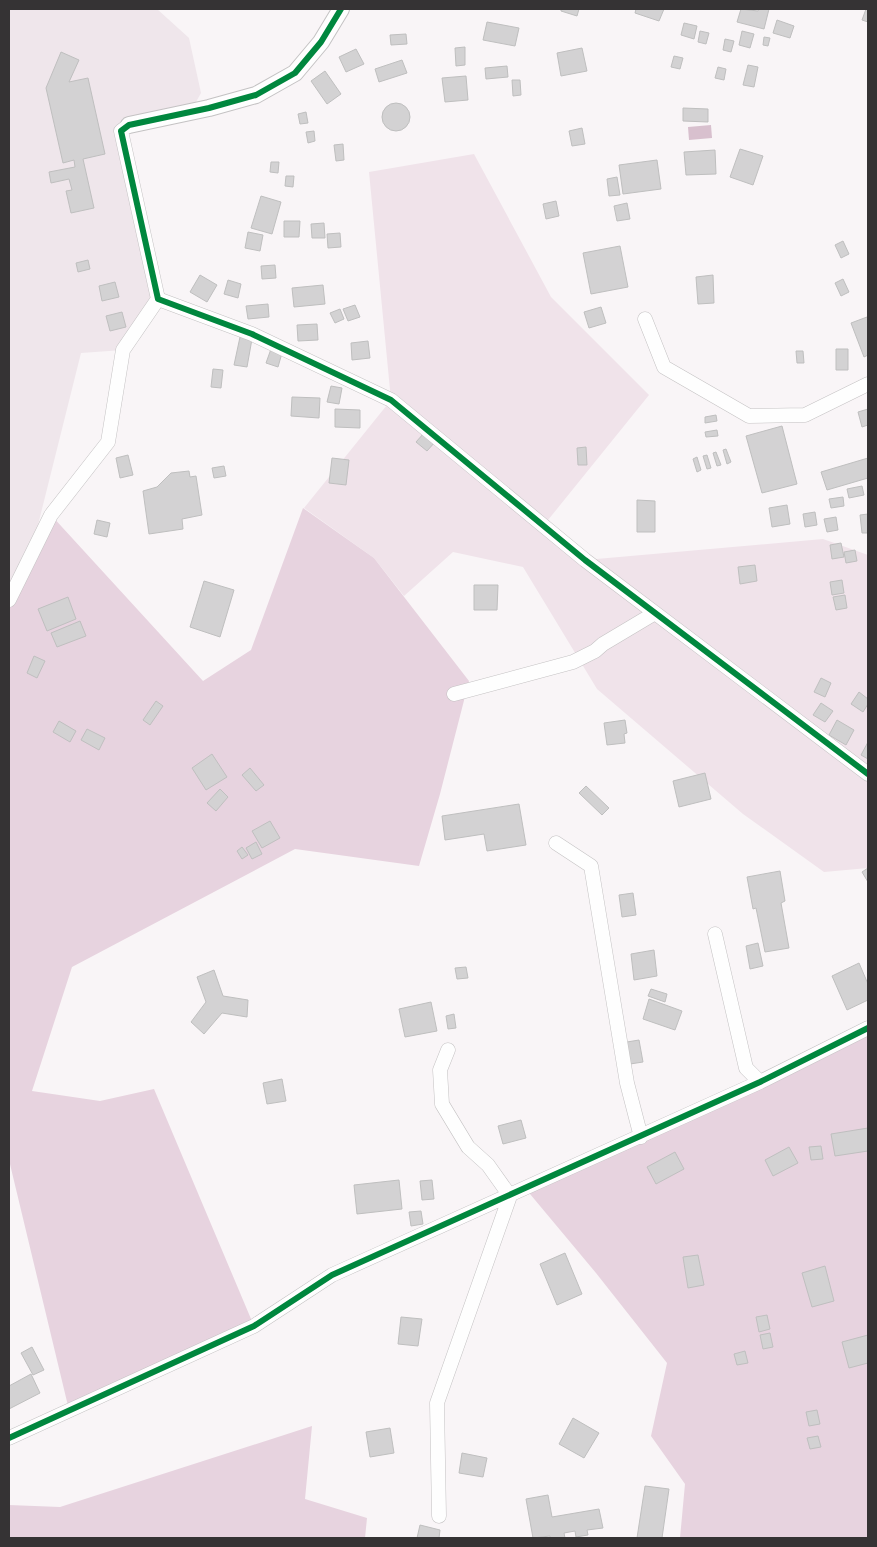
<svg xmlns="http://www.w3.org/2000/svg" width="877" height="1547" font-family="Spectral,serif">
	<rect width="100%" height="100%" fill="#f9f5f7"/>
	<path fill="#efe6eb" d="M9,9h148l32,29 12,55 -9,16 -71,22 37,168 -35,51 -42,3 -52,208 -20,36z"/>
	<path fill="#f0e3ea" d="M474,154l77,143 98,98 -105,130 41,35 238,-21 45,16v313l-44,4 -81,-58 -146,-125 -74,-122 -70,-15 -49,44 -30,-38 -70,-50 87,-108 -22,-228z"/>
	<path fill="#e7d3df" d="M303,508l71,50 95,123 -29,113 -21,72 -124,-17 -223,118 -40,124 68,10 54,-12 100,237 -185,84 -60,-250v-560l42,-85 152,166 48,-31z
		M868,1028v510h-188l5,-54 -34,-48 16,-73 -71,-90 -71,-85z
		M312,1426l-7,73 62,19 -2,20h-356v-33l51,2z"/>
	<path fill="#d8c0ce" d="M711,125l1,13 -23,2 -1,-13z"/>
	<path fill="#d3d2d3" stroke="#bfbfbf" d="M561,9h18l-2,7 -16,-5z
		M636,9h28l-5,12 -24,-8z
		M741,9l17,2 1,-2h10l-5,20 -27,-7z
		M866,9h2v13l-6,-2z
		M777,20l17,6 -4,12 -17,-5z
		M487,22l32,6 -4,18 -32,-6z
		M684,23l13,3 -3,13 -13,-4z
		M700,31l9,2 -3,11 -8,-2z
		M742,31l12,3 -4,14 -11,-3z
		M406,34l1,10 -16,1 -1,-10z
		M764,37l6,1 -2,8 -5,-1z
		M725,39l9,2 -3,11 -8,-2z
		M465,47v18l-9,1 -1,-18z
		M582,48l5,23 -26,5 -4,-23z
		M356,49l8,15 -18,8 -7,-15z
		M61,52l18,8 -10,22 19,-4 17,76 -22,5 11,49 -23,5 -5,-22 6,-1 -3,-11 -18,4 -2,-11 26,-5 -1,-7 -11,3 -17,-75z
		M674,56l9,2 -3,11 -9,-2z
		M402,60l5,13 -28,9 -4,-13z
		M748,65l10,2 -4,20 -11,-2z
		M507,66l1,11 -22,2 -1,-11z
		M718,67l8,2 -2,11 -9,-2z
		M325,71l16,23 -14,10 -16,-23z
		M466,76l2,24 -23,2 -3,-24z
		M512,80h8l1,15 -8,1z
		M382 117a14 14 0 1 1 28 0a14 14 0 1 1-28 0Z
		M683,108l25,1v13l-25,-1z
		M306,112l2,11 -8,1 -2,-10z
		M582,128l3,16 -13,2 -3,-15z
		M314,131l1,10 -7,2 -2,-11z
		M343,144l1,16 -8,1 -2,-16z
		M740,149l23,7 -10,29 -23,-8z
		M715,150l1,24 -30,1 -2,-23z
		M657,160l4,29 -38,5 -4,-29z
		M271,162h8l-1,11 -8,-1z
		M286,176h8l-1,11 -8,-1z
		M617,177l3,18 -11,1 -2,-17z
		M261,196l20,6 -9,32 -21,-6z
		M556,201l3,15 -13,3 -3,-15z
		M627,203l3,16 -13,2 -3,-15z
		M284,221h16l-1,16h-15z
		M324,223l1,15h-13l-1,-14z
		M248,232l15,3 -3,16 -15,-3z
		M340,233l1,14 -13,1 -1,-14z
		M843,241l6,13 -8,4 -6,-13z
		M620,246l8,41 -37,7 -8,-41z
		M88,260l2,9 -12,3 -2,-9z
		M275,265l1,13 -14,1 -1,-13z
		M200,275l17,10 -10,17 -17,-10z
		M713,275l1,28 -16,1 -2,-27z
		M843,279l6,13 -8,4 -6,-13z
		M228,280l13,4 -3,14 -14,-4z
		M115,282l4,15 -17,4 -3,-15z
		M323,285l2,19 -31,3 -2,-19z
		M268,304l1,13 -21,2 -2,-13z
		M355,305l5,12 -12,4 -5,-12z
		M601,307l5,16 -17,5 -5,-16z
		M340,309l4,10 -9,4 -5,-10z
		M122,312l4,15 -16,4 -4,-15z
		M867,317l1,3v35l-4,2 -13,-34z
		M317,324l1,16 -20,1 -1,-16z
		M240,337l12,2 -5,28 -13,-2z
		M368,341l2,17 -18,2 -1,-17z
		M271,349l11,4 -4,14 -12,-4z
		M836,349h12v21h-12z
		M796,351h7l1,12h-7z
		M213,369l10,1 -2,18 -10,-1z
		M331,386l11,2 -3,16 -12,-2z
		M292,397l28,1 -1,20 -28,-2z
		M335,409l25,1v18l-25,-1z
		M868,409v16l-6,2 -4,-15z
		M716,415l1,6 -12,2v-6z
		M782,426l15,58 -35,9 -16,-57z
		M717,430l1,6 -12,1 -1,-5z
		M424,433l11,9 -8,9 -11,-9z
		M586,447l1,18h-9l-1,-17z
		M726,449l5,13 -4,2 -4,-14z
		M716,452l5,13 -4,1 -4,-13z
		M128,455l5,20 -13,3 -4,-20z
		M707,455l4,13 -4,1 -4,-13z
		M697,457l4,13 -4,2 -4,-13z
		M332,458l17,2 -3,25 -17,-2z
		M868,458v20l-41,12 -6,-18z
		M224,466l2,10 -12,2 -2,-10z
		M189,471l1,6 6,-1 6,39 -20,4 1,10 -34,5 -6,-43 14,-4 14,-14z
		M862,486l2,9 -15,3 -2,-9z
		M843,497l1,9 -13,2 -2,-9z
		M637,500l18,1v31h-18z
		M787,505l3,19 -18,3 -3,-19z
		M815,512l2,13 -12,2 -2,-13z
		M868,514v19h-6l-2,-18z
		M836,517l2,13 -11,2 -3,-13z
		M97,520l13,3 -3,14 -13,-3z
		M841,543l3,14 -12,2 -2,-14z
		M855,550l2,11 -11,2 -2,-11z
		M755,565l2,16 -17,3 -2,-17z
		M842,580l2,13 -12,2 -2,-13z
		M204,581l30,9 -14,47 -30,-10z
		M474,585h24l-1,25h-23z
		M845,595l2,13 -11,2 -3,-13z
		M68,597l8,22 -29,12 -9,-22z
		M80,621l6,15 -29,11 -6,-14z
		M34,656l11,5 -8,17 -10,-5z
		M821,678l10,5 -6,14 -11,-5z
		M859,692l9,7v5l-5,8 -12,-8z
		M156,701l7,5 -13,19 -7,-5z
		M821,703l12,8 -8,11 -12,-7z
		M625,720l2,13 -3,1 1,9 -18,2 -3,-22z
		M837,720l17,10 -8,15 -17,-10z
		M59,721l17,10 -6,11 -17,-10z
		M87,729l18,9 -6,12 -18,-10z
		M868,742v17l-7,-4z
		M212,754l15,23 -21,13 -14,-22z
		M250,768l14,17 -8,6 -14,-16z
		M705,773l6,26 -32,8 -6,-26z
		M586,786l23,22 -7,7 -23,-22z
		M220,789l8,8 -12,14 -9,-8z
		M519,804l7,41 -39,6 -3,-17 -39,6 -3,-24z
		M270,821l10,17 -18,10 -10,-17z
		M256,842l6,12 -10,5 -6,-11z
		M242,847l6,8 -6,4 -5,-8z
		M868,868v14l-6,-10z
		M780,871l5,30 -4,2 8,45 -24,4 -9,-44 -3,1 -6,-32z
		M633,893l3,22 -14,2 -3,-22z
		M758,943l5,23 -13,3 -4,-23z
		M654,950l3,26 -23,4 -3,-26z
		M859,963l9,21v16l-21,10 -15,-34z
		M466,967l2,11 -11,1 -2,-11z
		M214,970l9,26 25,4 -1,17 -25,-4 -18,21 -13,-12 15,-20 -9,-25z
		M651,989l16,5 -2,8 -17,-6z
		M649,999l33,12 -7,19 -32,-11z
		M431,1002l6,29 -32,6 -6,-28z
		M454,1014l2,14 -8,1 -2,-13z
		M639,1040l4,22 -13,2 -3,-22z
		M282,1079l4,22 -19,3 -4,-21z
		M521,1120l5,18 -23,6 -5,-18z
		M868,1128v23l-33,5 -4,-22z
		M821,1146l2,13 -12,1 -2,-13z
		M789,1147l9,16 -25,13 -8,-16z
		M675,1152l9,17 -28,15 -9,-17z
		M399,1180l3,29 -45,5 -3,-29z
		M432,1180l2,19 -12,1 -2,-19z
		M421,1211l2,13 -12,2 -2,-14z
		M565,1253l17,41 -25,11 -17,-41z
		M698,1255l6,30 -16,3 -5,-31z
		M825,1266l9,35 -22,6 -10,-34z
		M767,1315l3,14 -11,3 -3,-15z
		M401,1317l21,2 -4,27 -20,-2z
		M770,1333l3,14 -10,2 -3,-14z
		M868,1335v28l-19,5 -7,-26z
		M32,1347l12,23 -11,5 -12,-22z
		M745,1351l3,12 -11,2 -3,-11z
		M31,1374l9,19 -31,16v-23z
		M817,1410l3,14 -11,2 -3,-14z
		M573,1418l26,15 -15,25 -25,-14z
		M390,1428l4,25 -24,4 -4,-25z
		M818,1436l3,11 -11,2 -3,-11z
		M462,1453l25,5 -4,19 -24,-4z
		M645,1486l24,3 -7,49h-25z
		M548,1495l4,22 47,-8 4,19 -16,2 1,5 -12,2 -1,-6 -11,2 1,5h-15v-2l-17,2 -7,-39z
		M420,1525l20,5 -1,8h-22z"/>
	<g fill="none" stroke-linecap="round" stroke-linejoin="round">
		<g stroke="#c4c2c3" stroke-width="15">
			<path id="minor" d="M129,125l-8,6 37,168 94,35 139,66 194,160 283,214
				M645,319l19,48 85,49 56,-1 63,-31
				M9,600l42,-85 57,-73 15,-92 35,-51
				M454,694l119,-32 22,-11 8,-7 52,-31
				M556,843l35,23 36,217 14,54
				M715,934l31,134 14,14
				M9,1438l245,-112 78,-51 428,-193 108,-54
				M439,1516l-2,-113 73,-207 -22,-31 -20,-18 -26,-43 -2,-34 8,-20"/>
		</g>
		<g stroke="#c4c2c3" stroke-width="18">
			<path id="tertiary" d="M129,125l80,-17 47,-13 39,-22 26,-31 20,-33"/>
		</g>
		<use href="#minor" stroke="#fefefe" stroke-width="14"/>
		<use href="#tertiary" stroke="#fefefe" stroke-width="16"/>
		<g stroke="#fff" stroke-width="9">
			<path id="cycleway" d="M341,9l-20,33 -26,31 -39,22 -47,13 -80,17 -8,6 37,168 94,35 139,66 194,160 283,214
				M9,1438l245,-112 78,-51 428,-193 108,-54"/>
		</g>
		<use href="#cycleway" stroke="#00873e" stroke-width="6"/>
	</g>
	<rect width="877" height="1547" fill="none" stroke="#353334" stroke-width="20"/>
</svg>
